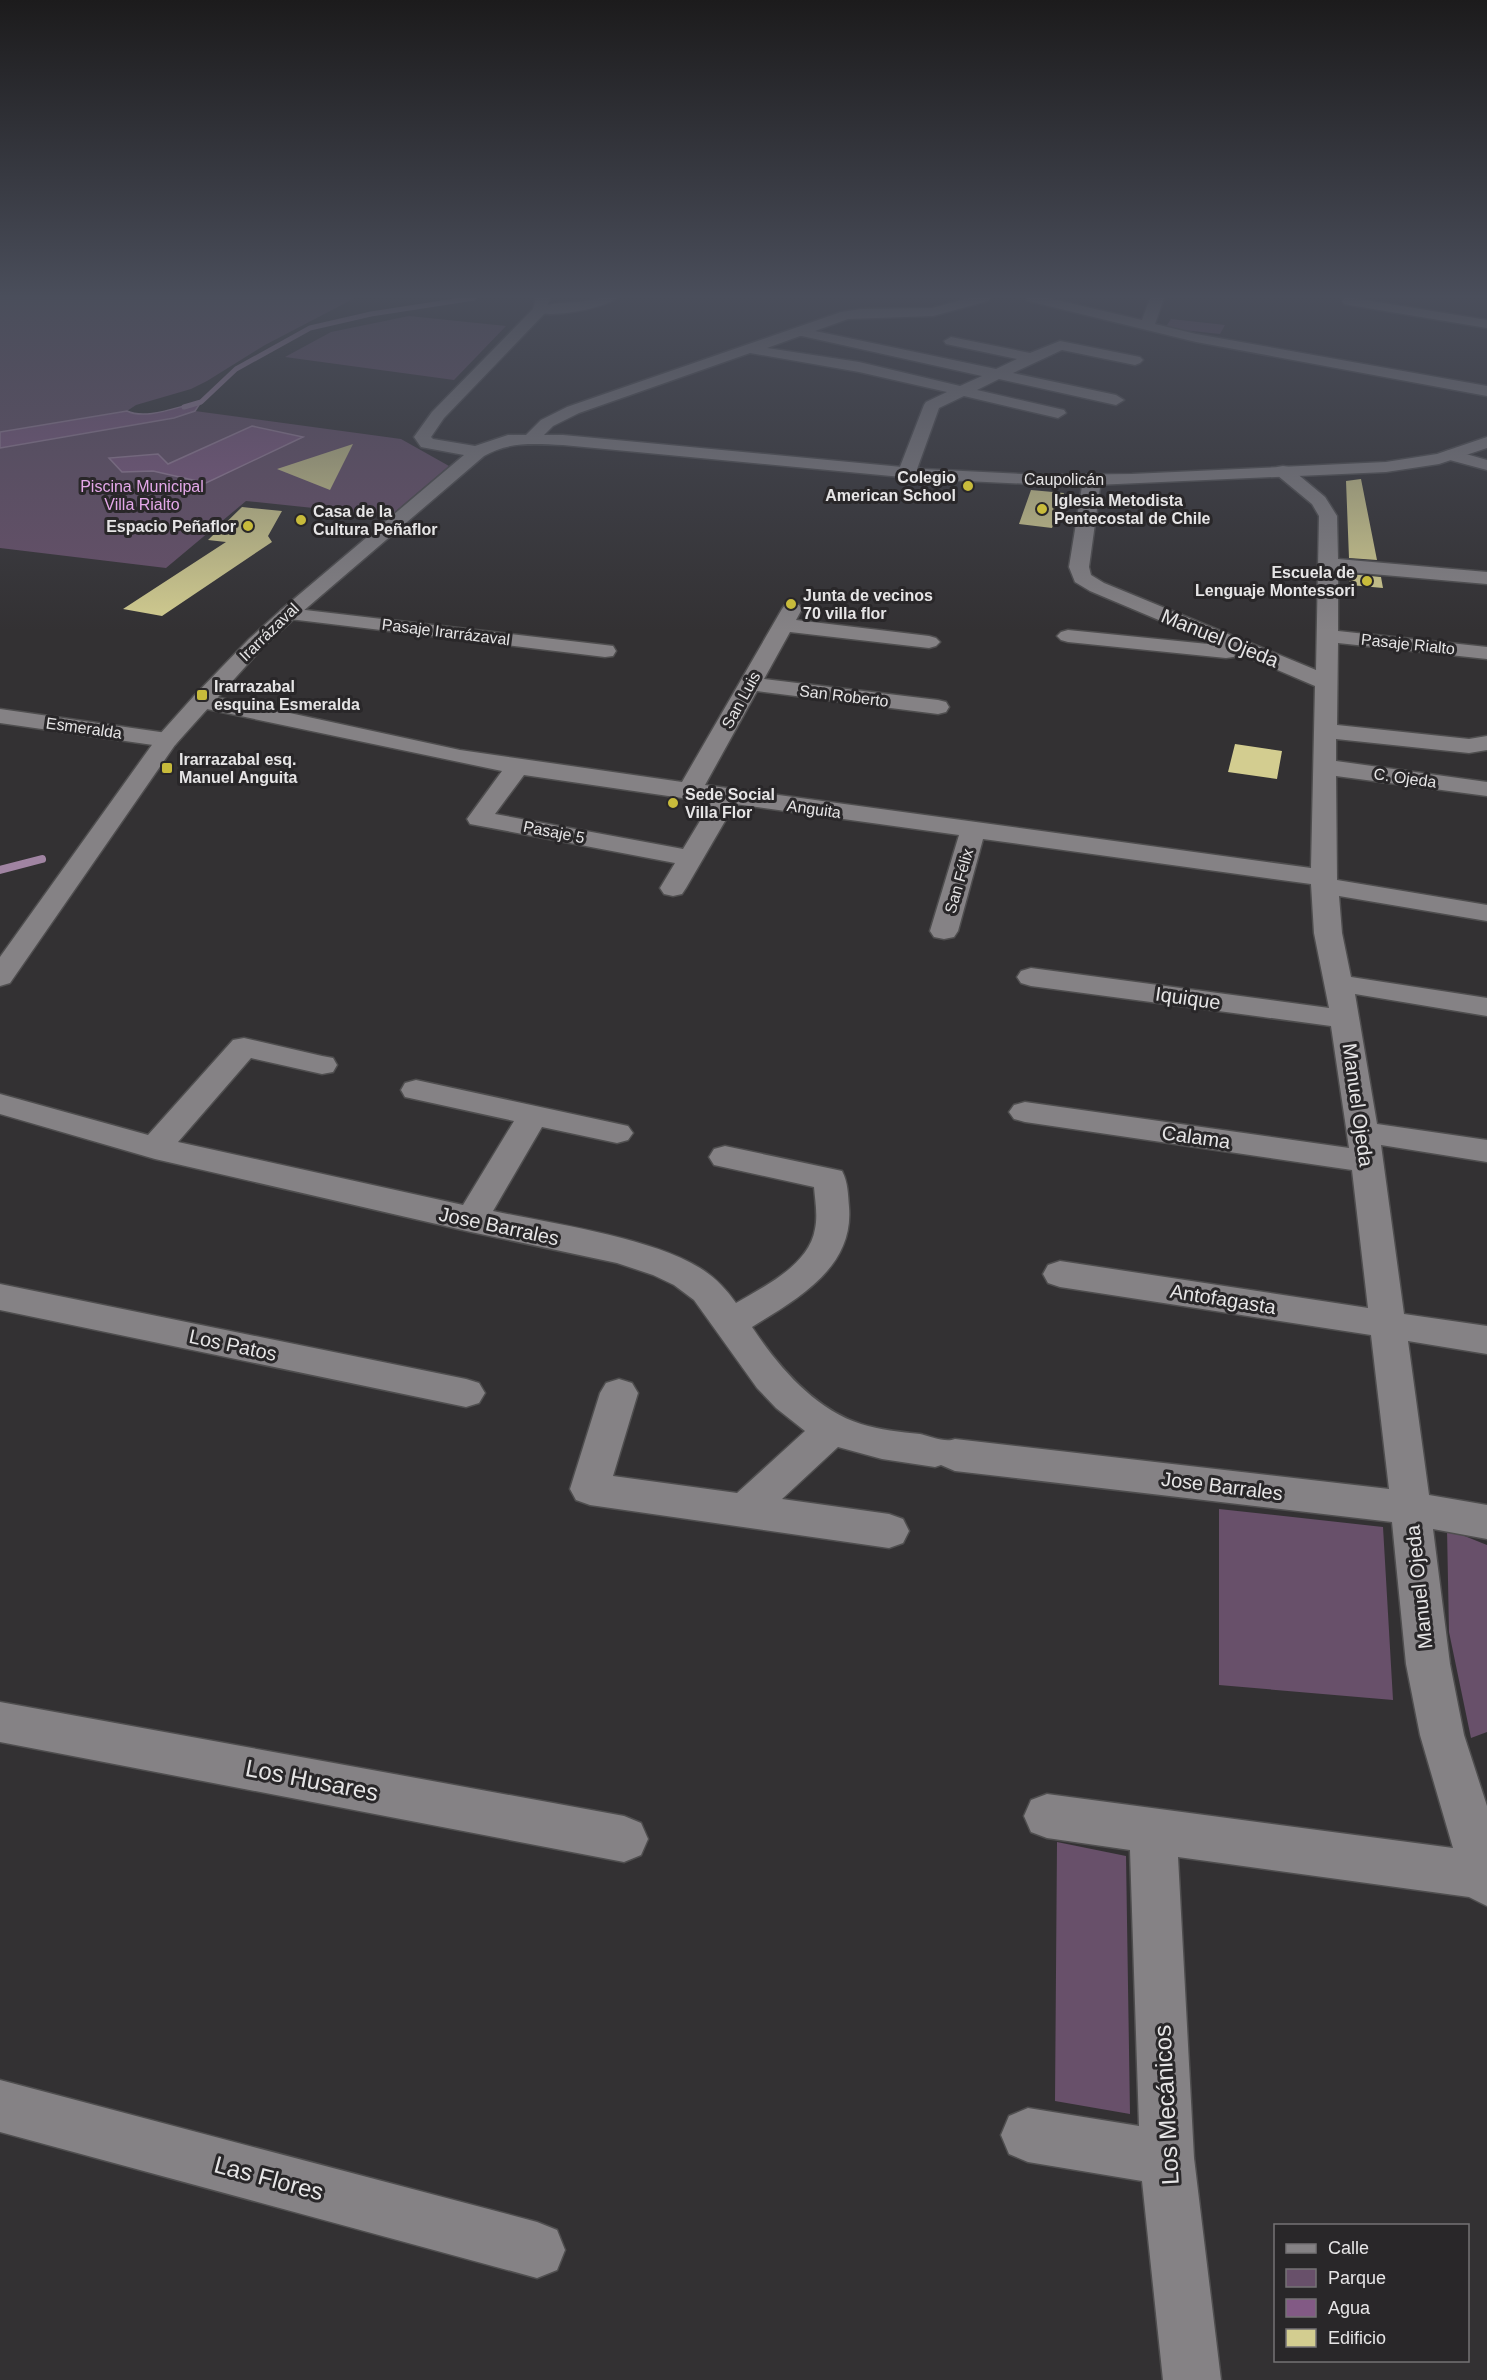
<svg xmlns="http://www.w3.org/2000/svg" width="1487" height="2380" font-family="Helvetica,sans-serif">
	<rect width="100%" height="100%" fill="#333133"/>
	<path fill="#68506a" d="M0,298h355l-90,47 -58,36 -16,8 -55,16 -9,6 -127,21z
		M409,316l97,10 -52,54 -169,-23 46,-25z
		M1171,319l54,6 -5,9 -55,-6z
		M195,411l206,28 48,27 -59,50 -144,-15 -80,67 -166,-20v-100l174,-30z
		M1219,1509l164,18 10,173 -174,-15z
		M1447,1529l40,16v187l-16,6 -22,-106z
		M1057,1842l69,14 4,258 -75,-13z"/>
	<path fill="#825a85" stroke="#a084a2" stroke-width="1.5" d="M196,403l3,2 -4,6 -21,7 -174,30v-16l127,-21c19,9 49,-4 69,-8z
		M252,426l51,11 -97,46 -53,-12 -31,1 -13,-14 49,-4 10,10z"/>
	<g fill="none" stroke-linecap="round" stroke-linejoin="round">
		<path stroke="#a084a2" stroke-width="5" d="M184,407l17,-5 35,-33 74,-41 61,-14 103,-16"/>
		<path stroke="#a084a2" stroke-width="8" d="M0,870l42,-11"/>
	</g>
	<path fill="#d3cd90" d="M353,444l-23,46 -53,-21z
		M1361,479l16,81 -28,-2 -3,-77z
		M1031,490l33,3 -12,35 -33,-4z
		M242,507l40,4 -14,25 4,6 -110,74 -39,-7 103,-67 -18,-2z
		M1349,574l32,3 2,11 -33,-3z
		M1235,744l47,7 -5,28 -49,-7z"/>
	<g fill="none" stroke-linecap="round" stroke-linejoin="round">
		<g stroke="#4f4e4f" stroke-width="3">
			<path id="street" d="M599,298h17c-11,11 -73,22 -83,12 9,-9 50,-6 66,-12z
				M969,298h21l-2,3 -55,15 -85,3 -33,12 181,38 21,-10 -71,-15 -2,-3 7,-4 79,16 30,-12 80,16 3,3 -3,3 -5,2 -73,-15 -49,23 103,22 8,5 -8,5 -117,-26 -22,11 87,20 2,3 -8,5 -94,-22 -25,12 -23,64 -3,4h-12l-3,-4 26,-67 2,-3 21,-10 -88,-20 -109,-19 -171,60 -26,13 -17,17 -6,1 -8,-5 19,-19 26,-13 274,-95 20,-3 71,-1zM800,336h2l180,40 -22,10 -101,-24 -92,-14z
				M1026,298h22l94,22 8,-22h14l-9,26 41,10 291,52v10l-291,-54 -168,-41z
				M1344,298h9l134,22v8l-138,-23 -5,-1 -2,-3z
				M1452,450l35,10v10l-41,-11 -3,-4 3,-4z
				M1283,466l6,1 36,30 12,19 1,43 149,13v12l-149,-13v60l149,16v12l-149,-16 -1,82 132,14 18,-3v14l-18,3 -133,-14v22l151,21v14l-151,-20 1,104 150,25v16l-148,-25 3,37 9,44 136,21v18l-132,-22 22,130 110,16v22l-106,-17 23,169 83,12v28l-79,-13 21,154 58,10v34l-54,-10 17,135 14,71 23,71v100l-18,-9 -291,-40 16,301 27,222h-58l-21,-199 -114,-19 -19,-8 -8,-19 8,-19 19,-8 111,18 -9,-276 -83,-12 -16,-6 -7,-16 7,-16 16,-6 406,54 -33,-113 -14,-71 -14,-142 -437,-51 -14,-6 -6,2 -53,-8 -44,-12 -56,52 107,15 14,5 6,12 -6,12 -14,5 -299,-43 -14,-5 -6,-11 30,-96 6,-10 13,-4 13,4 6,10 -25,83 124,17 68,-62 -29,-23 -19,-20 -63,-88 -20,-15 -21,-10 -36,-12 -146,-31 -316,-73 -155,-45v-20l148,41 85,-95 11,-2 78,18 11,2 4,7 -4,7 -11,2 -71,-16 -73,84 285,63 51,-84 -109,-24 -4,-7 4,-7 11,-3 212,46 5,7 -5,7 -11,3 -75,-16 -49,84c60,13 156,26 207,57 15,9 26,21 36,35 29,-17 73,-38 79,-74 3,-14 0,-29 -1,-42l-100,-22 -5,-8 5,-8 11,-3 117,25c6,11 6,24 7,36 5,61 -52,92 -97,120 26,39 62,82 109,97 19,6 39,8 59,10 10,2 25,9 35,5l434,50 -18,-154 -311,-48 -12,-4 -5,-9 5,-9 12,-4 308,47 -16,-138 -327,-48 -11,-3 -5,-7 5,-7 11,-3 324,46 -18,-122 -300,-40 -10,-3 -4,-6 4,-6 10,-3 298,40 -15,-75 -3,-49 -328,-45 -25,92 -4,6 -10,2 -10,-2 -4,-6 29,-96 -224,-31 -49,84 -4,6 -9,2 -9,-2 -4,-6 15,-25 -205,-39 -3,-5 35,-48 -300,-63 -8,-2 -3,-5 3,-5 8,-2 258,56 222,32 100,-173 3,-4h14l3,4 -6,11 133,16 7,2 4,4 -4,4 -7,2 -139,-16 -26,47 174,21 8,2 3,5 -3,5 -8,2 -181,-23 -52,94 606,83 4,-182 -79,-34 -2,5 -8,1 -158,-16 -7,-2 -4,-4 4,-4 7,-2 150,15 -128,-54 -15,-9 -6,-15 14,-87 3,-4h12l3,4 -12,87 2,8 13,8 212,87 3,-154 -7,-12 -35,-29 -3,-4 3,-4zM524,775l165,24 23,2 -29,48 -188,-35z
				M288,608l317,37 8,1 3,5 -3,5 -8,1 -324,-39 -3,-4 3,-4z
				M0,709l167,24 8,2 4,5 -4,5 -8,2 -167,-24z
				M0,1284l466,95 13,4 6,10 -6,10 -13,4 -466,-97z
				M0,1702l624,114 17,7 7,16 -7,16 -17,7 -624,-120z
				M0,2080l537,142 20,8 8,20 -8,20 -20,8 -537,-146z"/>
		</g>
		<g stroke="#4f4e4f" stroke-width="3">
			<path id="secondary" d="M536,298h14l-5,15 -101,105 -13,19 2,2 42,7 33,-11h55l360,34 120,6 89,-1 254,-12 51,-8 50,-17v11l-48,16 -53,8 -313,14 -150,-7 -360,-34c-28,-1 -54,-4 -79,11l-189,162 -32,29 -53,59 -35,39 -165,238 -10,3v-29l159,-222 35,-39 55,-57 32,-29 183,-155 -43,-8 -7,-10 18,-25 101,-103z"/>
		</g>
		<use href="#street" fill="#858285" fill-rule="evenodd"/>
		<use href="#secondary" fill="#858285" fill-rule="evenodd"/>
	</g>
	<linearGradient id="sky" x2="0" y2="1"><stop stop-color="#1c1b1c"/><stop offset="0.47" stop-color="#4a4e5b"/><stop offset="1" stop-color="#4a4e5b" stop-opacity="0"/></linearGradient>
	<rect width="1487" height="631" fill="url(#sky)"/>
	<g fill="#c8bb3b" stroke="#292729" stroke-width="2">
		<circle cx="968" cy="486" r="6"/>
		<circle cx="1042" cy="509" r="6"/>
		<circle cx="301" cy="520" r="6"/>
		<circle cx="248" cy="526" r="6"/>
		<circle cx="1367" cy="581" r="6"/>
		<circle cx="791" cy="604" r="6"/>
		<rect x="196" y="689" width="12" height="12" rx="3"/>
		<rect x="161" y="762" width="12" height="12" rx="3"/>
		<circle cx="673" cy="803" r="6"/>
	</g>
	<g text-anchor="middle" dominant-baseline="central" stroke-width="6" stroke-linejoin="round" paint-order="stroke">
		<g font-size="16" font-weight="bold" fill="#e6e5e6" stroke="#292729" text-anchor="start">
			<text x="956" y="477" text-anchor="end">Colegio<tspan x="956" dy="18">American School</tspan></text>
			<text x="1054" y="500">Iglesia Metodista<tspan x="1054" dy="18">Pentecostal de Chile</tspan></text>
			<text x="313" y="511">Casa de la<tspan x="313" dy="18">Cultura Peñaflor</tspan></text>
			<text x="236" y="526" text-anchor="end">Espacio Peñaflor</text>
			<text x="1355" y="572" text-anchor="end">Escuela de<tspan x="1355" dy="18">Lenguaje Montessori</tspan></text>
			<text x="803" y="595">Junta de vecinos<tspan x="803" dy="18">70 villa flor</tspan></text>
			<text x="214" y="686">Irarrazabal<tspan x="214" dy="18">esquina Esmeralda</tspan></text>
			<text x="179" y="759">Irarrazabal esq.<tspan x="179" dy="18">Manuel Anguita</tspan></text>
			<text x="685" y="794">Sede Social<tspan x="685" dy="18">Villa Flor</tspan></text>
		</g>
		<g font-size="16" fill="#e6e5e6" stroke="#292729">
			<text x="1064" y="479">Caupolicán</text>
			<text transform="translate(269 632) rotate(-44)">Irarrázaval</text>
			<text transform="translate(446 632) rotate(7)">Pasaje Irarrázaval</text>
			<text transform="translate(1408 644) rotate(6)">Pasaje Rialto</text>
			<text transform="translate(844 696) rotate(7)">San Roberto</text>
			<text transform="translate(741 700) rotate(-61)">San Luis</text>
			<text transform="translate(84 728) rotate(8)">Esmeralda</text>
			<text transform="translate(1405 778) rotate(8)">C. Ojeda</text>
			<text transform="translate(814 809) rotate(8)">Anguita</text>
			<text transform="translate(554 832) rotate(11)">Pasaje 5</text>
			<text transform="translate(959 881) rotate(-74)">San Félix</text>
		</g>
		<g font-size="16" fill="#e4a8e9" stroke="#292729">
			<text x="142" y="486">Piscina Municipal<tspan x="142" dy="18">Villa Rialto</tspan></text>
		</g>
		<g font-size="20" fill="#e6e5e6" stroke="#292729">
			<text transform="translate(1220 638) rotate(22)">Manuel Ojeda</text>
			<text transform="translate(1188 998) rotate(8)">Iquique</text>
			<text transform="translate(1358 1105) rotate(82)">Manuel Ojeda</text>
			<text transform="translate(1196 1137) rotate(8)">Calama</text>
			<text transform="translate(499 1226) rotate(12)">Jose Barrales</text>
			<text transform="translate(1223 1299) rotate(9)">Antofagasta</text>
			<text transform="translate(233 1345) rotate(12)">Los Patos</text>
			<text transform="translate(1222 1486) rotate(7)">Jose Barrales</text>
			<text transform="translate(1419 1587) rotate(-96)">Manuel Ojeda</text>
		</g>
		<g font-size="24" fill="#e6e5e6" stroke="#292729">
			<text transform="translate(312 1780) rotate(11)">Los Husares</text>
			<text transform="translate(1166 2105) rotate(-93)">Los Mecánicos</text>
			<text transform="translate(269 2178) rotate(15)">Las Flores</text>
		</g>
	</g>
	<rect x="1274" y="2224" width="195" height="138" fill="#292729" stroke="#757375" stroke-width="1.5"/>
	<rect x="1286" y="2244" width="30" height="9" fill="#858285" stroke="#757375" stroke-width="1.5"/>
	<text x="1328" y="2254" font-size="18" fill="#e6e5e6">Calle</text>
	<rect x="1286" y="2269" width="30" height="18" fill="#68506a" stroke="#757375" stroke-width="1.5"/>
	<text x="1328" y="2284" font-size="18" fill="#e6e5e6">Parque</text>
	<rect x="1286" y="2299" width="30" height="18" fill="#825a85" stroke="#757375" stroke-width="1.5"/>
	<text x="1328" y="2314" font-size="18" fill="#e6e5e6">Agua</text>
	<rect x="1286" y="2329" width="30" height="18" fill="#d3cd90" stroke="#757375" stroke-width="1.5"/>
	<text x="1328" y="2344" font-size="18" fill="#e6e5e6">Edificio</text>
</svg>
